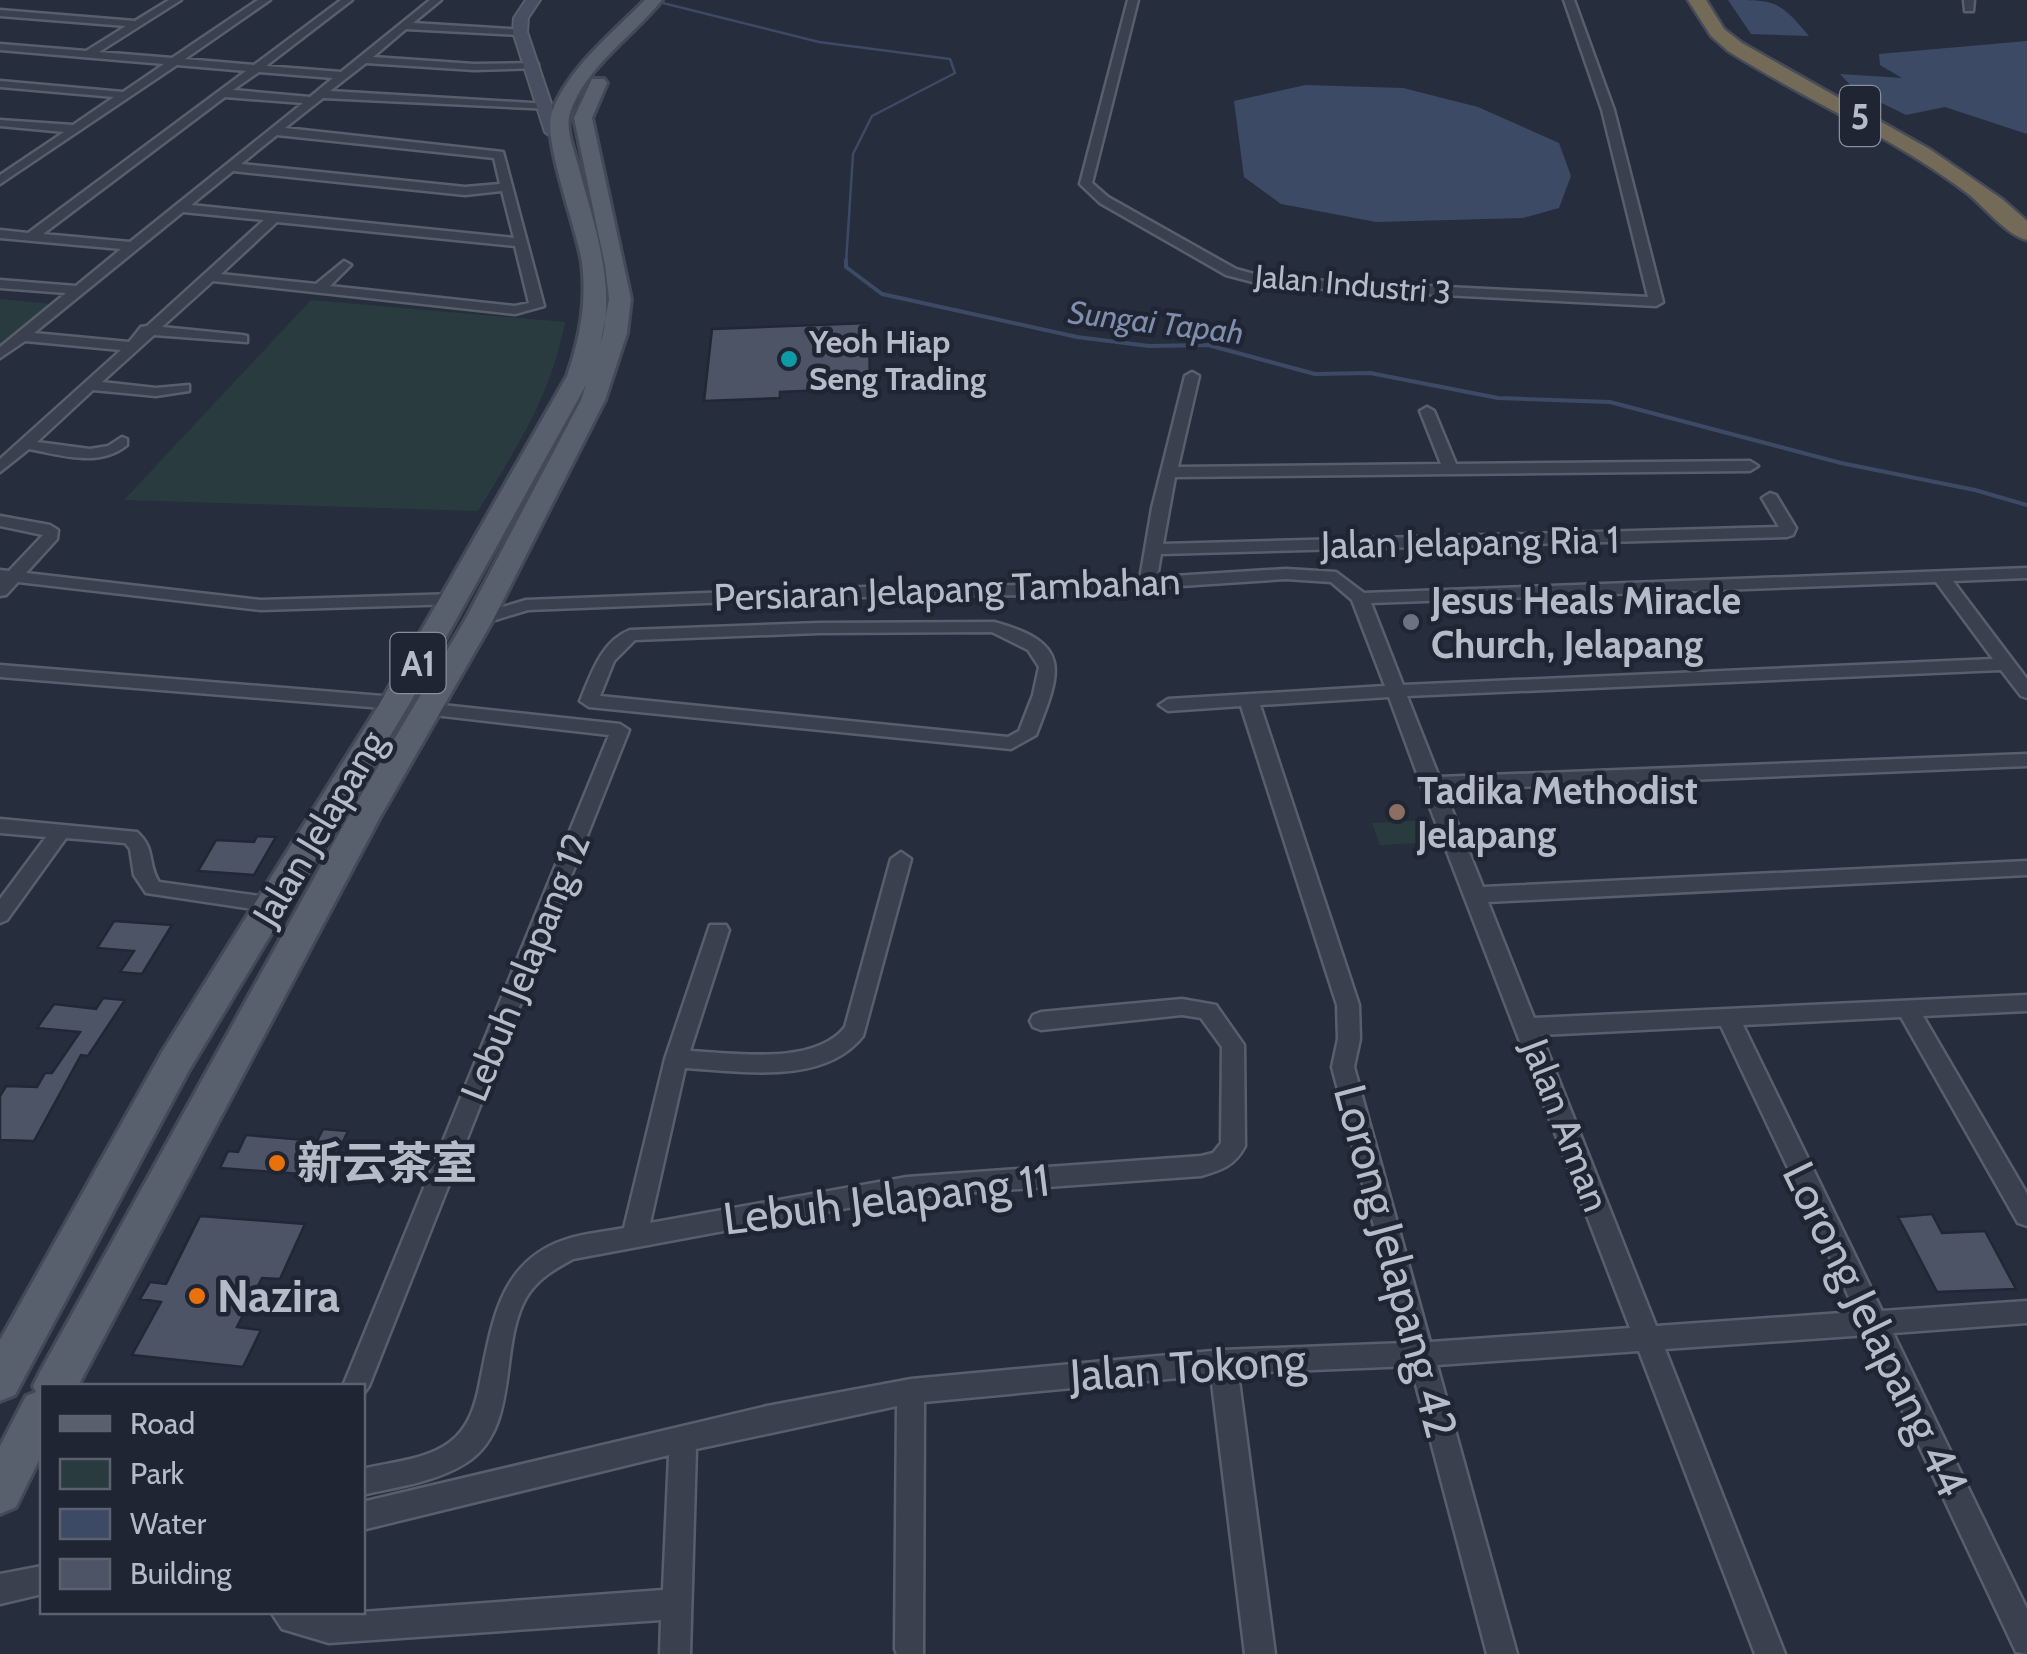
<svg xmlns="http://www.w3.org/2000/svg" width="2027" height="1654" font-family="Cabin,'Noto Sans SC',sans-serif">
	<rect width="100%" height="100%" fill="#262e3d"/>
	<path fill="#293b3f" d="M0,299l52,5 -52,41z
		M311,300l254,22c-14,74 -48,125 -87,189l-354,-11z
		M1428,820l8,22 -56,3 -8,-22z"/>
	<path fill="#3d4a65" d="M1728,0c47,0 51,0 81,36l-58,-2z
		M2027,41v93l-82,-27 -39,8 -51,-25 -15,-16 62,4 -22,-13 -1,-11z
		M1305,85l98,3 75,19 81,36 12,33 -12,32 -36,10 -147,4 -95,-18 -37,-27 -10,-76z"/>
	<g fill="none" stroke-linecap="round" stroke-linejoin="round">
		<path stroke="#3d4a65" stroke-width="2.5" d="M651,0l168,42 131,17 5,14 -83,43 -19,38 -7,109"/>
		<path stroke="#3d4a65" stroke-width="4" d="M846,260v7l36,27 195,43 72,9 59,-1 107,29 55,-1 128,25 112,4 231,61 134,27 52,15"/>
	</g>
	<path fill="#4d5466" stroke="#212734" stroke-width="2.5" d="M869,323l1,65 -90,4v6l-76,3 8,-72z
		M257,836l19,1 -22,38 -56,-4 18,-31 38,2z
		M114,921l58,4 -30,49 -22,-2 14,-21 -37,-3z
		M103,998l22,2 -37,56 -7,-1 -47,86 -34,-1v-44l6,-10 31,1 8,-14h7l28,-41 -43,-4 17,-24 42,5z
		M323,1129l25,2 -21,45 -107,-8 8,-17 10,1 8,-17 71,6z
		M1932,1214l10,19 43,-2 31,58 -79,3 -39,-75z
		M200,1216l105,8 -25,55 -18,-1 -25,49 24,3 -18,37 -111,-12 29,-53 -21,-3 10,-17 16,2z"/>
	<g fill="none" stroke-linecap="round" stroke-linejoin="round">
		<g stroke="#585e6b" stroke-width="5">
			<path id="street" d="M169,0h12l-82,52 73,6 86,-58h12l-85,59 69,6 87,-65h11l-86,66 75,6 89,-72h11l-28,23 111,7v4l-4,1 -114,-6 -33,28 101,7 60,-1 4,1v4l-64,2 -108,-7 -36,28 218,13 6,3 -2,2 -229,-11 -38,30 218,24 41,154 -29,8 -302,-33 -51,46 80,8 5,1v6l-93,-7 -52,47 54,6 33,-3v6l-33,5 -63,-6 -56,52 53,7 18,-3 14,-9 5,2v6c-28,23 -66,10 -98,4l-29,23v-13l121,-109 -96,-9 -25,17v-11l66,-54 -66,-5v-8l76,6 45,-37 -121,-11v-8l28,3 218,-162 -69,-6 -177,119v-9l64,-43 -64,-6v-6l73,5 41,-28 -114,-10v-6l123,11 41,-28 -164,-14v-6l86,7 40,-25 -126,-10v-6l135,11zM259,72l74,6 -23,19 -77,-7zM225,97l78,6 -173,139 -87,-8zM277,135l217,23 6,26 -35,3 -224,-23zM233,171l232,24 37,-4 12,47 -323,-33zM183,212l81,8 -117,106 -6,1 -12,15 -95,-9zM277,222l238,24 14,57 -14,3 -185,-20 21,-21 -7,-4 -28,23 -95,-10z
				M1128,0h10l-46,183 16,14 128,72 32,9 380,19 -46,-187 -38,-110h10l40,110 49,192 -7,4 -388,-20 -42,-11 -126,-72 -20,-19z
				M1964,0h10l-1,11h-8z
				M1192,372l7,4 -21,91 263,-3 -21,-53 7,-4 7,4 22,53 294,-3 8,5 -8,5 -575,6 -12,67 616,-17 -17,-29 8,-5 6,2 20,33 -3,7 -6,2 -626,17 -4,23 129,-8 50,3 28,21 663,-25v10l-74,3 74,98v19l-6,-2 -20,-26 -594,26 32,81 588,-23v12l-583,24 39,97 544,-26v14l-539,27 46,116 493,-23v16l-104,5 104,178v32l-9,-3 -117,-206 -158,8 139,286 145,-10v22l-134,10 134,276v45l-11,-2 -149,-317 -202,14 120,305h-30l-116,-303 -202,14 80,289h-30l-76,-288 -173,7 37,281h-30l-34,-279 -287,27 -1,252h-26l-2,-5 2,-243 -201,43 -6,205h-30l1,-34 -332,23 -47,-14 -11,-17h91l301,-22 6,-135 -307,75v-28l405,-96 144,-27 312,-29 182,-7 -73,-276 6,-28 -1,-34 -96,-299 -73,5 -9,-6 9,-6 217,-13 -33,-86 -21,-18 -45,-3 -241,16 -155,1 -362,14 -49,15 -9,-5 3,-4 53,-16 364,-14 155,-1 95,-6 12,-71 33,-132zM1936,582l57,77 -590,26 -32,-82zM1389,697l32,87 209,544 -200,14 -76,-275 6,-28 -1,-34 -99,-300zM1721,1026l135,286 -200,14 -115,-291z
				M0,516l50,9 8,5 -1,9 -31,34 235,27 195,-6 9,5 -9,5 -195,6 -243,-28 -12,13 -6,1v-26l9,1 34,-36 -43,-9z
				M994,622c79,21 67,49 42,113l-25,14 -422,-42 -9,-6c11,-26 21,-60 50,-71l189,-7zM992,632l36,18 11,17 -6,28 -14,36 -11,6 -408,-41 14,-35 21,-21 184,-7z
				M0,665l395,32 9,6 -9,6 -395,-32z
				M424,703l196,21 9,6 -260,656 -7,10v-10h-19l266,-651 -192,-22 -2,-4z
				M0,819l137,13c19,17 10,31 22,50l114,16 7,2 3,5 -3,5 -7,2 -127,-19 -12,-18 -4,-26 -5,-6 -59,-5 -59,82 -7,3v-24l46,-62 -46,-4z
				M901,852l10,7 -48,177c-39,50 -122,35 -178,32l-35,155 257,-46 294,-21 12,-3 8,-10 1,-96 -21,-29 -19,-3 -141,15 -8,-3 -3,-6 3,-6 8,-3 141,-13 34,6 28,40 1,101c-10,20 -24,24 -44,30l-294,21 -334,62c-18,10 -36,20 -47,39 -28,49 -5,130 -60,165 -30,19 -69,24 -104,32v-26c28,-7 65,-9 88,-27 19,-14 26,-38 30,-60 12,-58 19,-120 84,-142 19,-7 41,-8 60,-12l41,-169 45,-134h16l3,5 -39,121c45,2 124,15 155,-24l46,-168z
				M42,1566v28l-42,10v-30z"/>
		</g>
		<g stroke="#585e6b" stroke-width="4">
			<path id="secondary" d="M526,0h14l-12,18 -1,14 33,98 9,7 -2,3h-12l-10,-8 -32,-100 1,-14z"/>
		</g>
		<g stroke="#434956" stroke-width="6">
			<path id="primary" d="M645,0h17c-29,36 -77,67 -92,113 -5,16 4,37 8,52 15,58 40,121 22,181l9,-47 -4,-34 -31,-147 18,-39h12l3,4 -15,35 39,181 -4,34 -22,67 -112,220 -114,199 -301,567h-36v68l-26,53 -16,7v-68l26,-50 10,-4 -3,-6 7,-14 307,-553 118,-199 116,-220 5,-15 -176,318 -222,369 -173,323 -15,6v-61l162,-288 218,-349 187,-327c13,-38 20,-73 15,-113 -5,-35 -40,-123 -30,-151 16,-44 61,-79 93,-112z"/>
		</g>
		<g stroke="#454b58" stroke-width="5">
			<path id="highway" d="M1688,0h18l18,29 18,14 189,107 71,49 25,22v19c-21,-5 -43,-34 -60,-47 -74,-56 -161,-93 -239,-142l-17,-15z"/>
		</g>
		<use href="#street" fill="#3a404d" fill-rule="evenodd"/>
		<use href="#secondary" fill="#484f60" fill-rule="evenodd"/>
		<use href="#primary" fill="#585f6d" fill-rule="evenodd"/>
		<use href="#highway" fill="#736b58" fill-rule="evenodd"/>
	</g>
	<circle fill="#0f9aa8" stroke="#1f2533" stroke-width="4" cx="789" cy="359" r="10"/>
	<circle fill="#6b7280" stroke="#1f2533" stroke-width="4" cx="1411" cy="622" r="10"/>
	<circle fill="#8d6e63" stroke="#1f2533" stroke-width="4" cx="1397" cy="812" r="10"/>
	<g fill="#e8710a" stroke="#1f2533" stroke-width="4">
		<circle cx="277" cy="1163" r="10"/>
		<circle cx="197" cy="1296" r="10"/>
	</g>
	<g text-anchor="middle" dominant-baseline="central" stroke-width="9" stroke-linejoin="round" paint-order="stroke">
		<g font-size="32" fill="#b6bbc8" stroke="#1f2533">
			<text transform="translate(1353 284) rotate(5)">Jalan Industri 3</text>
		</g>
		<g font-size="32" font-style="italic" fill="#808eae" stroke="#1f2533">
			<text transform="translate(1156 322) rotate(7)">Sungai Tapah</text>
		</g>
		<g font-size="32" font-weight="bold" fill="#b6bbc8" stroke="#1f2533" text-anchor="start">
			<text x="809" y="341">Yeoh Hiap<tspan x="809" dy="37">Seng Trading</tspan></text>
		</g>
		<g fill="#1f2533" stroke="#898e9b" stroke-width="2.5">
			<rect x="1840" y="86" width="40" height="60" rx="8"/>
			<rect x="390.5" y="633" width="55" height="60" rx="8"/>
		</g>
		<g font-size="35" font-weight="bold" fill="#b6bbc8">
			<text x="1860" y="116">5</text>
			<text x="418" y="663">A1</text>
		</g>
		<g font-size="38" fill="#b6bbc8" stroke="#1f2533">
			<text transform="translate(1470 542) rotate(-1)">Jalan Jelapang Ria 1</text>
			<text transform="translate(947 589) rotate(-2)">Persiaran Jelapang Tambahan</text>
			<text transform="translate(319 828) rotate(-59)">Jalan Jelapang</text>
			<text transform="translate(525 967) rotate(-68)">Lebuh Jelapang 12</text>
			<text transform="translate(1566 1125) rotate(69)">Jalan Aman</text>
		</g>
		<g font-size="38" font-weight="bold" fill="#b6bbc8" stroke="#1f2533" text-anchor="start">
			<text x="1431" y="600">Jesus Heals Miracle<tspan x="1431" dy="44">Church, Jelapang</tspan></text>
			<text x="1417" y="790">Tadika Methodist<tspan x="1417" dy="44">Jelapang</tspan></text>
		</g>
		<g font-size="45" font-weight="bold" fill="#b6bbc8" stroke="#1f2533" text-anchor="start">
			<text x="297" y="1163">新云茶室</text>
			<text x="217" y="1296">Nazira</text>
		</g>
		<g font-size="45" fill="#b6bbc8" stroke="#1f2533">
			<text transform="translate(886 1199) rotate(-7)">Lebuh Jelapang 11</text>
			<text transform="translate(1396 1261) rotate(75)">Lorong Jelapang 42</text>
			<text transform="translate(1876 1329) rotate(64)">Lorong Jelapang 44</text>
			<text transform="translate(1188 1367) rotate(-4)">Jalan Tokong</text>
		</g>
	</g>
	<rect x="40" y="1384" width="325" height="230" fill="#1f2533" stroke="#5b616f" stroke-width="2.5"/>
	<rect x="60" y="1416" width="50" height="15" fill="#585f6d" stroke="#5b616f" stroke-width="2.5"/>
	<text x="130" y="1434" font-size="30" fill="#b6bbc8">Road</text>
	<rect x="60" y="1459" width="50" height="30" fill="#293b3f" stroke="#5b616f" stroke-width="2.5"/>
	<text x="130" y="1484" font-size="30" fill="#b6bbc8">Park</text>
	<rect x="60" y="1509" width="50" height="30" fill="#3d4a65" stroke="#5b616f" stroke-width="2.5"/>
	<text x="130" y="1534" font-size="30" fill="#b6bbc8">Water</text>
	<rect x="60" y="1559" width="50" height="30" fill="#4d5466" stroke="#5b616f" stroke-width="2.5"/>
	<text x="130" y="1584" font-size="30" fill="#b6bbc8">Building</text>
</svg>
